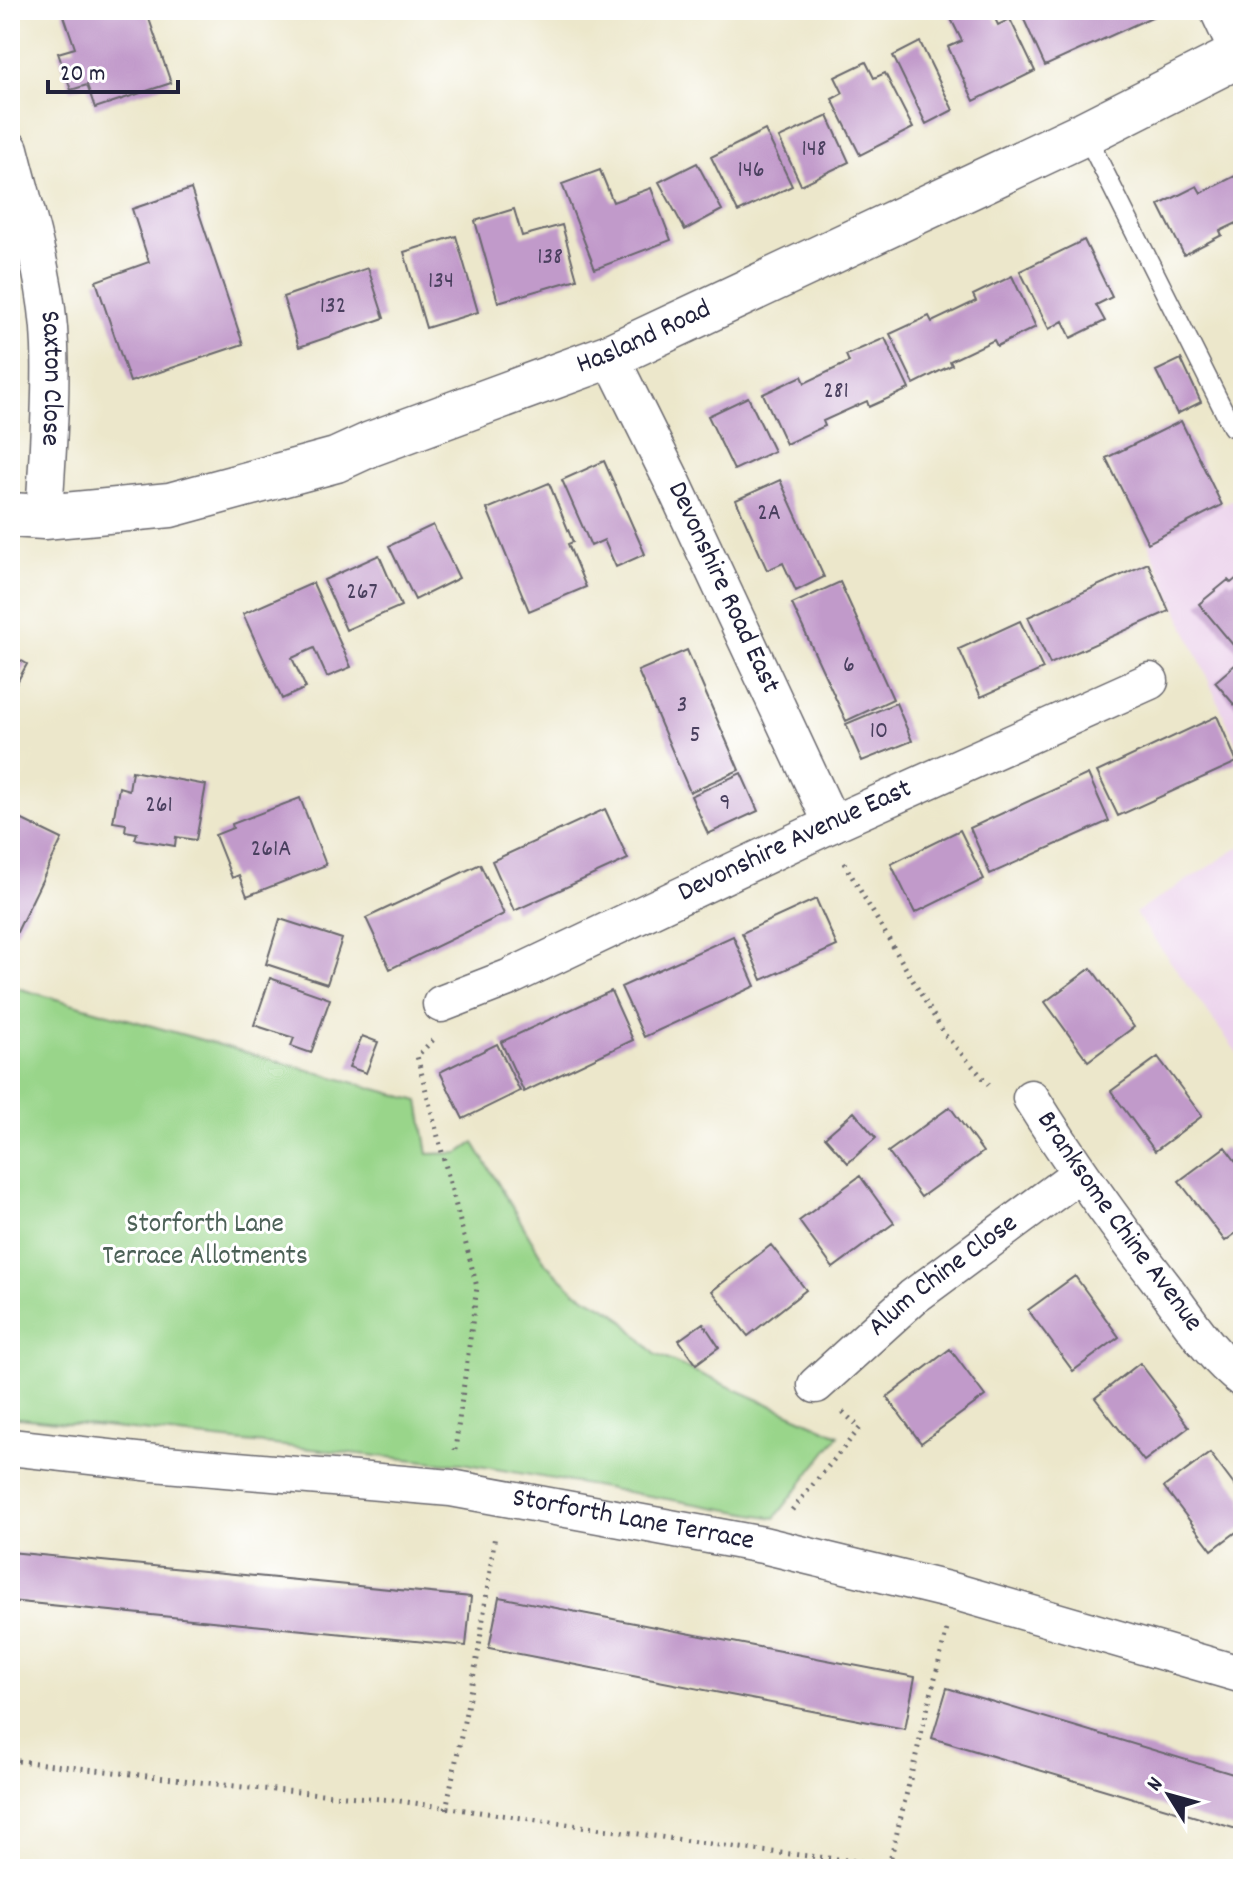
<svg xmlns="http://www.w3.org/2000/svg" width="1253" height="1879" font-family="Dekko,sans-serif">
	<rect width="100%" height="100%" fill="#fff"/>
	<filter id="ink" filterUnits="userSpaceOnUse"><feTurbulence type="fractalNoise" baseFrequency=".0125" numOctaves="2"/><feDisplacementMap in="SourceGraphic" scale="16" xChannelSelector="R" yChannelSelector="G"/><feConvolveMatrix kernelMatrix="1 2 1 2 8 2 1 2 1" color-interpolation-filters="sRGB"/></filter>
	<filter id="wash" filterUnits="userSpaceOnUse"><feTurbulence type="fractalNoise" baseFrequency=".006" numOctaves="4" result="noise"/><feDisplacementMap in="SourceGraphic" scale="32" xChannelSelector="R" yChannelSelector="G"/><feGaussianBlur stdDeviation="1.8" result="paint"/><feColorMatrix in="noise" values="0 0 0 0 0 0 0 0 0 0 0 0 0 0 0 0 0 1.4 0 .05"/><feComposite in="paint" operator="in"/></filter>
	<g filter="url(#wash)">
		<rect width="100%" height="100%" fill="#ece7cb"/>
		<path fill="#ebd1eb" d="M1243,494v265l-95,-216z
			M1243,845v216l-108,-148z"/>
		<path fill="#99d58a" stroke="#5e7c62" stroke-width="2" d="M10,986l409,115 9,53 31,-1 15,-10 72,121 29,27 41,22 39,41 184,81 -64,83 -313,-55h-18l-434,-46z"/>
		<g id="blocks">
			<path fill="#c19aca" d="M62,10h84l25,73 -76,25 -8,-23 -16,5 -13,-37 17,-5z
				M965,10h26l7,15 12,-6 25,52 -61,30 -26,-54 14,-6 -12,-24z
				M1028,10h139l-122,56 -24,-53z
				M920,42l33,68 -27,14 -33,-68z
				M866,62l8,16 11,-5 28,55 -53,27 -28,-56 11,-6 -8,-16z
				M828,116l21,46 -48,23 -22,-47z
				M765,130l27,56 -54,26 -27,-55z
				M697,163l25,47 -37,20 -26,-48z
				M600,170l13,32 38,-14 20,52 -76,29 -33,-85z
				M1243,172v48l-23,11 2,4 -38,20 -25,-50 38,-19 4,7z
				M191,189l52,155 -113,38 -34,-101 53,-19 -17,-53z
				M514,209l8,27 40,-11 15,54 -79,23 -23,-81z
				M456,236l22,76 -52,16 -22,-76z
				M1084,240l28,57 -16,8 9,16 -34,17 -8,-17 -14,8 -29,-58z
				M368,268l16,50 -85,29 -16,-50z
				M1012,276l24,51 -39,19 -3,-6 -44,21 2,4 -38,19 -24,-50 39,-18 3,6 44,-21 -3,-6z
				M885,338l24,51 -40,18 -2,-6 -44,20 2,5 -39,18 -23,-50 39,-18 3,7 44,-21 -3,-7z
				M1181,359l20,43 -24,12 -21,-43z
				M748,397l26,54 -40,19 -26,-54z
				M1181,421l41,84 -74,38 -42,-85z
				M604,461l41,93 -29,13 -12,-27 -13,6 -29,-66z
				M780,480l44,97 -28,14 -13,-28 -16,7 -31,-70z
				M549,483l24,59 -5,2 18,43 -57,24 -42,-102z
				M433,525l26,53 -44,22 -26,-54z
				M379,555l22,51 -55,24 -22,-50z
				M1148,563l21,48 -119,53 -22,-47z
				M1243,573v84l-44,-53 29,-24 3,3z
				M840,582l53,117 -47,22 -54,-117z
				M313,583l38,84 -24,10 -13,-29 -22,10 14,30 -24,11 -39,-85z
				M1020,621l23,48 -62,28 -22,-48z
				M687,650l52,120 -49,22 -52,-121z
				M10,654l17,10 -17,31z
				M1243,658v57l-28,-33z
				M896,703l16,38 -50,20 -16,-37z
				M1217,716l20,46 -119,54 -21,-44z
				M132,771l74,14 -10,55 -20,-3 -1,9 -40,-7 2,-6 -12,-2 1,-7 -13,-2 6,-35 10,3z
				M741,773l17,38 -50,23 -17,-38z
				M1088,774l21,47 -119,53 -20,-46z
				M300,798l26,67 -79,31 -8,-21 -7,3 -17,-43 18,-7 -1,-4z
				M605,809l23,50 -114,52 -22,-50z
				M10,814l52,25 -45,93 -7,-3z
				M960,830l24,49 -69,34 -24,-49z
				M480,864l24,50 -114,55 -24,-51z
				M816,899l21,47 -75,34 -20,-47z
				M280,919l62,20 -15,45 -61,-20z
				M733,936l22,50 -111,51 -23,-50z
				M1091,968l43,59 -46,34 -43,-59z
				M270,978l60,21 -19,54 -20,-7 3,-8 -40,-13z
				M611,991l22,49 -109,52 -23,-50z
				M362,1036l16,6 -12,31 -17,-6z
				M497,1044l23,47 -57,28 -23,-47z
				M1158,1057l44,59 -47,35 -44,-60z
				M950,1107l33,45 -62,45 -33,-45z
				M854,1112l22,26 -28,25 -23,-26z
				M1225,1147l18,24v57l-18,13 -46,-60z
				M860,1176l34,47 -61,45 -34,-47z
				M771,1245l35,45 -58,46 -36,-45z
				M1075,1276l44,61 -46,34 -45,-61z
				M703,1323l16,24 -23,17 -17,-24z
				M950,1349l35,47 -64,47 -34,-46z
				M1140,1363l49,64 -45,34 -49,-63z
				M1210,1453l33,44v30l-31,23 -48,-63z
				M10,1552l461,45 -5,49 -456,-45z
				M499,1597l416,80 -10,52 -416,-81z
				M947,1688l296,89v54l-311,-93z"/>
		</g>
	</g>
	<g filter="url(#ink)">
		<use href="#blocks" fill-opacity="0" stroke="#69676d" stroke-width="2"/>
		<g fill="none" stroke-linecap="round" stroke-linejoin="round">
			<g stroke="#69676d" stroke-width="21">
				<path id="lane" d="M1085,133l147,294"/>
			</g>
			<g stroke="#69676d" stroke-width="39">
				<g id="street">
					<path d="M1218,10l21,45"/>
					<path id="s1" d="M10,149c16,64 38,130 40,197 2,56 -3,114 -6,171"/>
					<path id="s2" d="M610,356l63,127 159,341"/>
					<path id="s3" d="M441,1004l67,-26 324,-154 318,-143"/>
					<path id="s4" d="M1031,1098c41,66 86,128 133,189 25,33 46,68 79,93"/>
					<path id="s5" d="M816,1385l97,-88 166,-123"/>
					<path id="s6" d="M10,1447l144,16 297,25 312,57 193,47 287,83"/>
				</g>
			</g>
			<g stroke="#69676d" stroke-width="47">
				<g id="secondary">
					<path id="s7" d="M10,515l34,2 126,-12 166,-45 35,-16 239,-88 475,-223 158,-80"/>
				</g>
			</g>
			<path stroke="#69676d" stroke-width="5" stroke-dasharray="2 6" stroke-linecap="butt" d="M844,863l101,172 47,53
				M433,1040l-16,16 60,231 -22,163
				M792,1510l68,-82 -17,-16
				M10,1760l241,28 141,12 370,51 170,18
				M446,1809l32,-155 17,-119
				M889,1865l58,-236"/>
			<use href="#lane" stroke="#fff" stroke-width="18"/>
			<use href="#street" stroke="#fff" stroke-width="36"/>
			<use href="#secondary" stroke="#fff" stroke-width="44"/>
		</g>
	</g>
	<g text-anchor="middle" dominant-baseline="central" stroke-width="6" stroke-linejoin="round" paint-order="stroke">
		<g font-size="24" fill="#4a405f">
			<text x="814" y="150">148</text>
			<text x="751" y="171">146</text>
			<text x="550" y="258">138</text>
			<text x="441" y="282">134</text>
			<text x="333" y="307">132</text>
			<text x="836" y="392">281</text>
			<text x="769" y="514">2A</text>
			<text x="362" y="593">267</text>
			<text x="849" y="666">6</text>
			<text x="682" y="706">3</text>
			<text x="879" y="732">10</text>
			<text x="695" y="736">5</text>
			<text x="725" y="804">9</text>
			<text x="159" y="806">261</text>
			<text x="271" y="850">261A</text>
		</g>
		<g font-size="28" fill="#22223b" stroke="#fff">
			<text stroke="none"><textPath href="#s7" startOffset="664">Hasland Road</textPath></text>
			<text stroke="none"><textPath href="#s1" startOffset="234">Saxton Close</textPath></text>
			<text stroke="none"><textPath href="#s2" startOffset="258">Devonshire Road East</textPath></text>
			<text stroke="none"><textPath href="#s3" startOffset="390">Devonshire Avenue East</textPath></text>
			<text stroke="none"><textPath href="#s4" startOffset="152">Branksome Chine Avenue</textPath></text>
			<text stroke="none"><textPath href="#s5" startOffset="168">Alum Chine Close</textPath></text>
			<text stroke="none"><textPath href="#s6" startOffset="628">Storforth Lane Terrace</textPath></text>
		</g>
		<g font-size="28" fill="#4c6157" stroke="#fff">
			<text x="205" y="1226">Storforth Lane<tspan x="205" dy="32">Terrace Allotments</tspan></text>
		</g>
	</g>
	<rect width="1253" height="1879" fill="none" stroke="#fff" stroke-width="40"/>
	<g transform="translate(1169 1795) rotate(307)" stroke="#ffffff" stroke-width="6" paint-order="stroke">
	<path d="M0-6L14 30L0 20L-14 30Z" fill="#22223b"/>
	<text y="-12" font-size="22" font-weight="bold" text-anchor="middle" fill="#22223b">N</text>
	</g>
	<path d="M48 80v12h130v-12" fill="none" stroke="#22223b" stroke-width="4"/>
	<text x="60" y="80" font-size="24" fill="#22223b" stroke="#ffffff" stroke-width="6" paint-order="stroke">20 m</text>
</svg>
